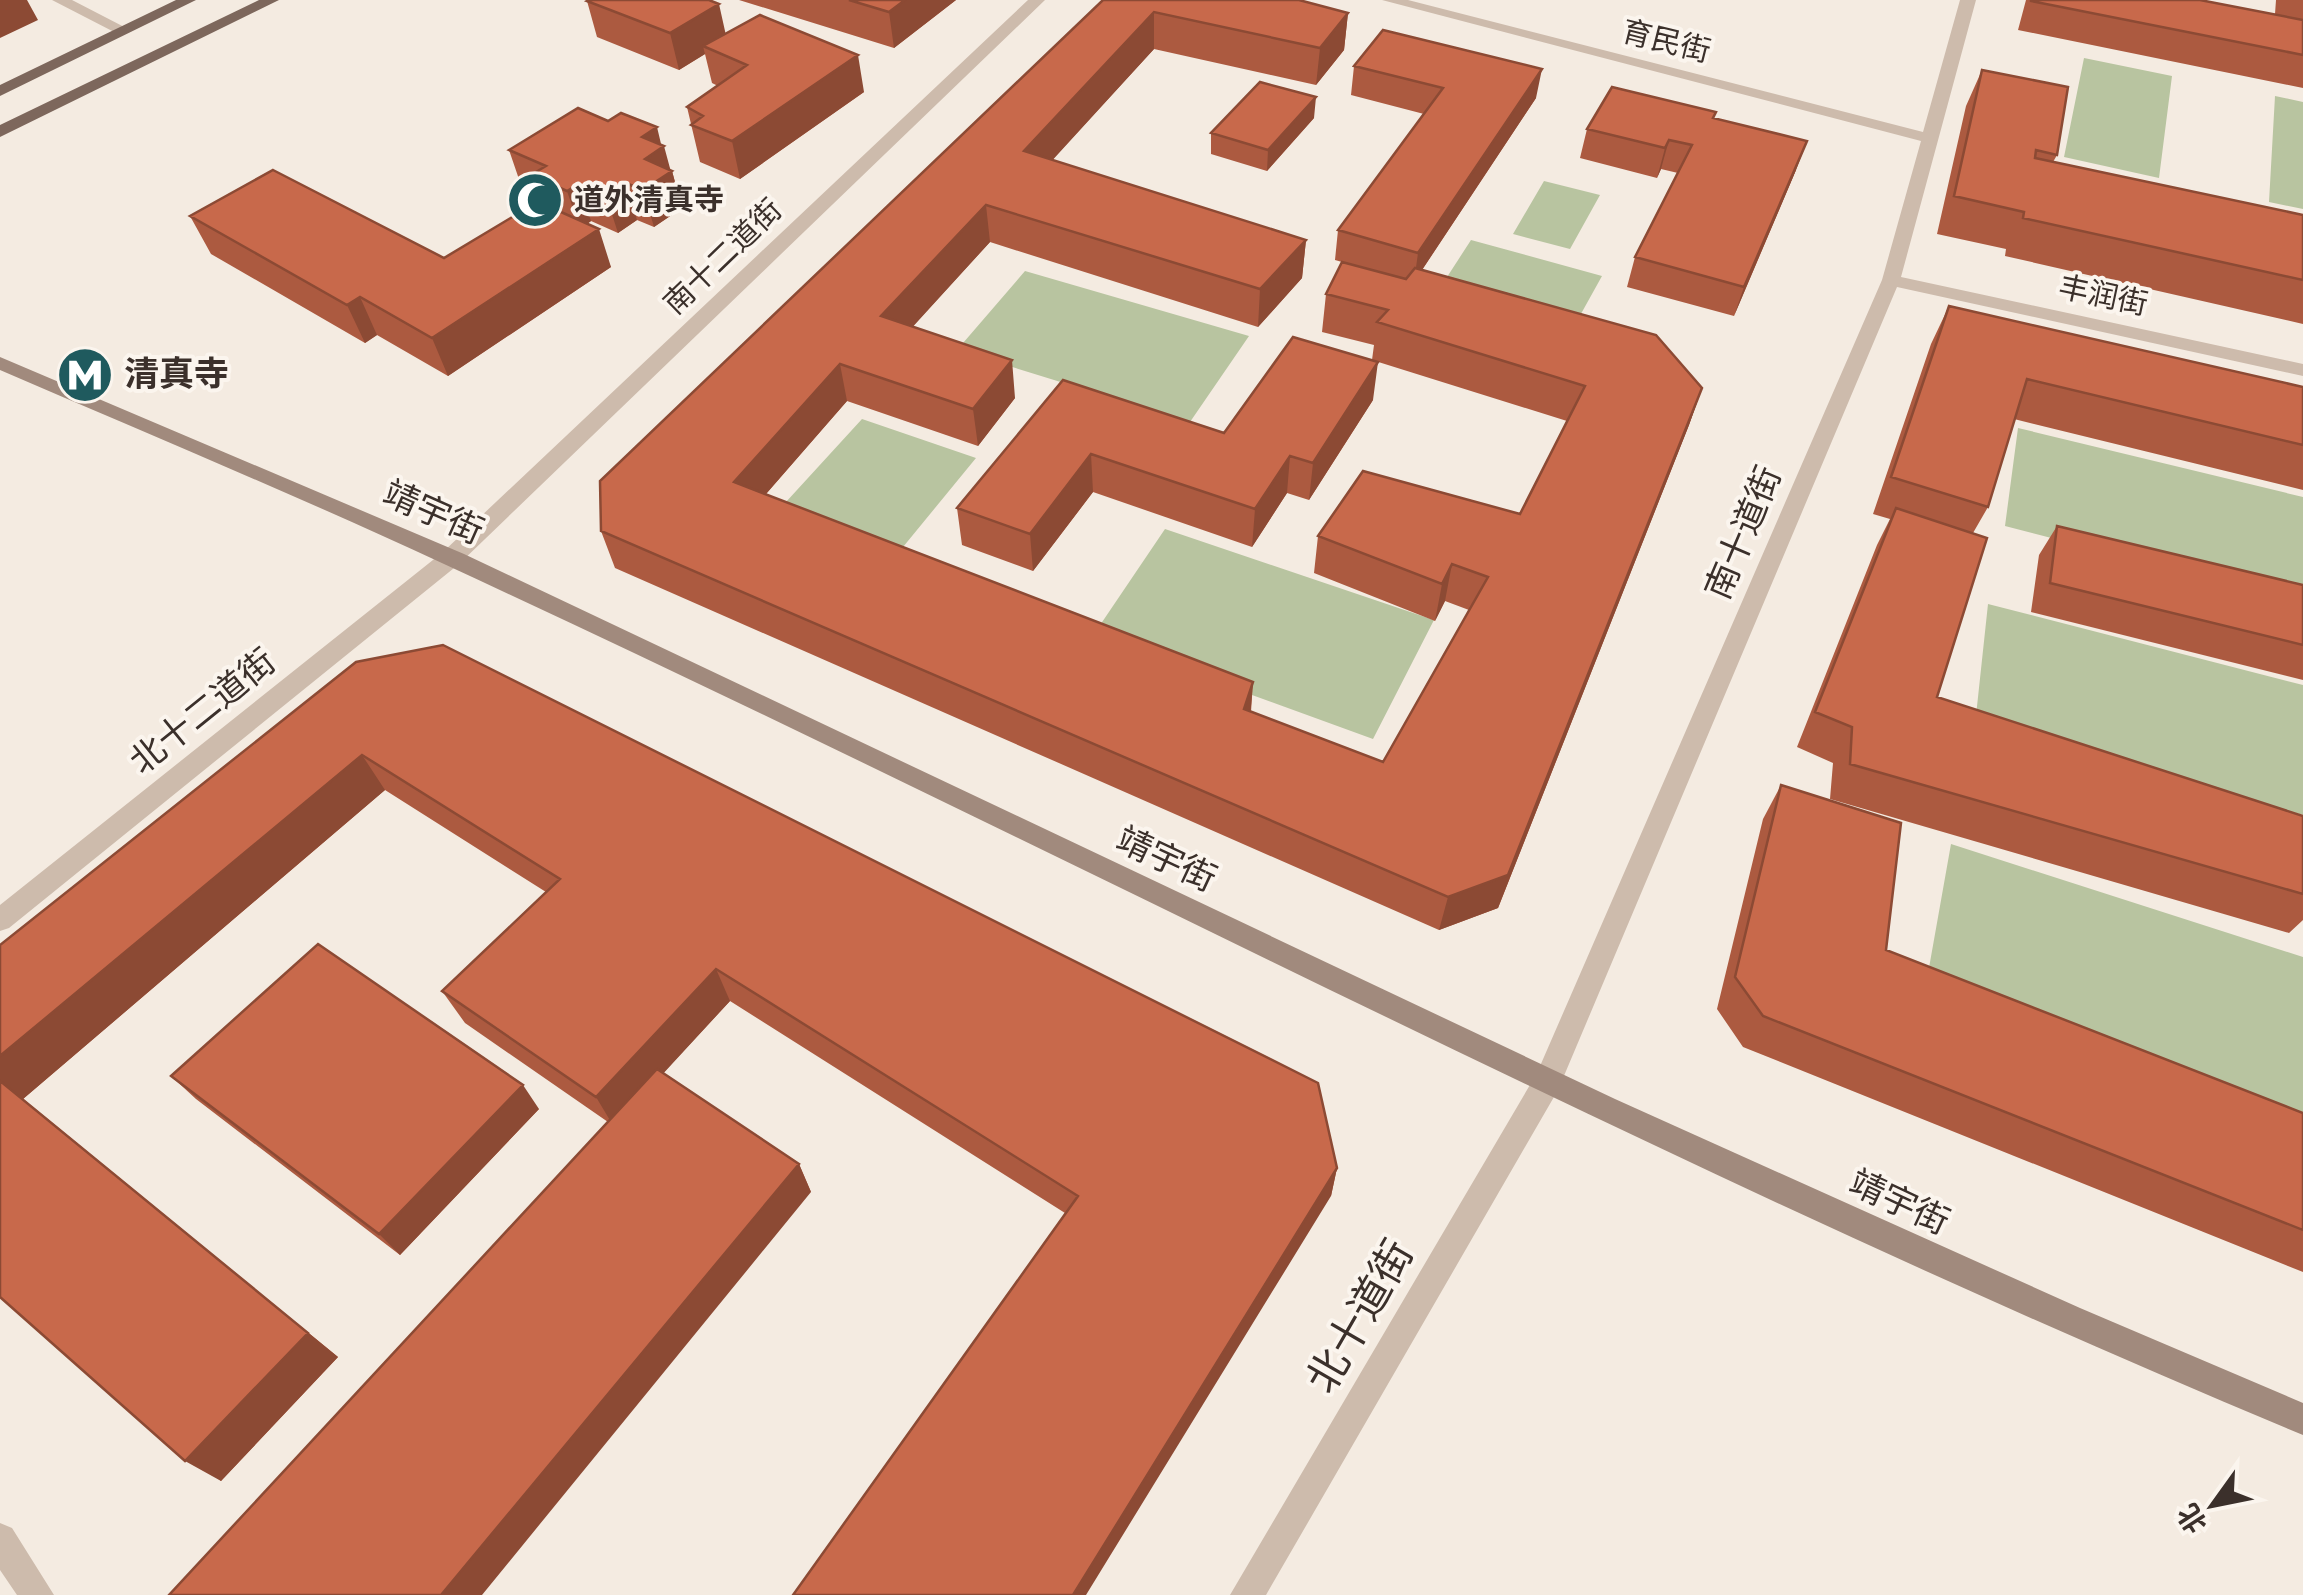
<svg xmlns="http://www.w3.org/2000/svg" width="2303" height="1595" font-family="'Source Sans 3','Noto Sans SC',sans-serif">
	<rect width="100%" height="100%" fill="#f4ebe1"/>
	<path fill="#b8c4a0" d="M2084,58l88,18 -13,102 -95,-21z
		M2275,96l28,6v107l-34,-7z
		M1544,181l56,14 -30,54 -57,-15z
		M1471,240l131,36 -30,54 -134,-39z
		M1025,271l224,65 -59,86 -233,-72z
		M862,419l114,39 -82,100 -119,-44z
		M2018,428l285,69v106l-298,-77z
		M1165,529l269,91 -61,119 -281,-102z
		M1988,604l315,81v130l-328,-90z
		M1951,844l352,113v171l-379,-132z"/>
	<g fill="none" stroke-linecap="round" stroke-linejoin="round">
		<path fill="#cdbbac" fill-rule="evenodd" d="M52,0h20l60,31 -14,3z
			M1028,0h17l-586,564 -450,364 -9,3v-26l443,-353z
			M1382,0h26l515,132 37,-132h16l-75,277 402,87v12l-406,-89 -339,803 -292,505h-36l307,-522 345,-793 39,-139z
			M0,1523l12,5 42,67h-37l-17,-25z"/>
		<path fill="#a18a7d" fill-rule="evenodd" d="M0,357l464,197 1151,545 465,209 223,95v32c-632,-262 -1238,-584 -1859,-871 -146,-68 -296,-130 -444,-194z"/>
		<path fill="#7d675c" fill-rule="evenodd" d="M176,0h20l-196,96v-11z
			M259,0h20l-279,137v-12z"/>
	</g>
	<path fill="#ac5a40" d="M739,0h217l-62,48z
		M1103,0l245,13 -4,37 -28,35 -162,-36 -102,111 254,80 -4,38 -44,49 -268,-85 -78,85 103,71 -37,48 -131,-45 -81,93 487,188 -2,30 132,50 86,-152 -24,-9 -10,20 -121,-48 4,-37 202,-22 47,-93 -195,-61 2,-15 -52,-13 4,-38 16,-32 -7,-2 3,-30 86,-116 -73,-19 3,-29 182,32 -114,172 280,118 -13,37 -191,483 -59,22 -824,-362 -14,-37z
		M2026,0h174l75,14 1,-14h27v88l-285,-58z
		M587,1l138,33 139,58 -124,87 -40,-17 -13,-55 31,-21 -6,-3 -7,-29 -26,16 -82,-33z
		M1982,70l75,85 -4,7 250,53v109l-298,-68 1,-7 -69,-15 29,-128z
		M1716,112l-2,6 82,52 -62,146 -107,-29 8,-30 43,-84 -17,-4 -4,9 -77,-20 7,-29z
		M1314,118l-47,53 -56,-17v-21z
		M662,145l8,25 2,1 10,37 -28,19 -17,-7 -19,13 -27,-12 -4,3 24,43 -163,109 -71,-41 -12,8 -154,-89 -21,-38 254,42 100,-36 9,-5 -9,-4 -7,-19 -15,-6 -13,-38z
		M1949,306l354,81v103l-289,-71 -26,88 -15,26 -36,164 366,119v104l-14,13 -459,-134 3,-36 -36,-16 80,-202 13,-26 -17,-5 58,-170z
		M1063,380l161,53 149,-33 -64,100 -22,-7 -35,54 -159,-55 -60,79 -71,-26 -5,-37z
		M2057,526l246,59v95l-272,-68 8,-57z
		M356,662l981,506 -6,28 -266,17 -335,-212 -67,72 136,91 12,28 -203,-70 -143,-99 -23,-32 104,-99 -161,-102 -362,309 315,258 -117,124 -221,-184v-352z
		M1781,785l105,165 417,163v159l-560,-225 -26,-38 46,-190z
		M171,1076l368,33 -139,146 -204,-156z"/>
	<path fill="#8c4a34" d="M0,0h27l11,20 -38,18z
		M905,0h51l-62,48 -5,-36z
		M719,4l8,36 -24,6 2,8 -26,16 -9,-37z
		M1154,12v37l-127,139 -3,-37z
		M1348,13l-4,37 -28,35 4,-37z
		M858,55l6,37 -124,87 -8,-38z
		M1542,69l-6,29 -122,184 4,-29z
		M1316,97l-2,21 -47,53 1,-21z
		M657,127l5,21 2,-2 7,26 1,-1 10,37 -28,19 -11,-37 2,-31 -3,-22z
		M1669,140l-8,29 -4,9 8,-30z
		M1807,141l-11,29 -62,146 10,-29z
		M626,183l11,37 -19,13 -12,-37z
		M579,184l12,37 -11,8 -13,-38z
		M986,205l4,37 -102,112 -7,-38z
		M599,229l12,38 -163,109 -16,-38z
		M1306,240l-4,38 -44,49 2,-38z
		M360,297l17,38 -12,8 -18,-38z
		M1012,360l3,38 -37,48 -5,-37z
		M1378,362l-5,38 -64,100 4,-37z
		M840,364l7,37 -103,118 -10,-37z
		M1702,388l-13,37 -191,483 -59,22 9,-33z
		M1091,454l2,38 -60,79 -3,-37z
		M1290,456l-3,37 -35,54 3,-38z
		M1452,564l-7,37 -10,20 7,-37z
		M1253,682l-3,36 -6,-9z
		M362,755l23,35 -362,309 315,258 -117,124 -36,-20 -185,-380v-25z
		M716,969l14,32 -116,126 -18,-30z
		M523,1085l16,24 -139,146 -21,-21z
		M799,1164l12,28 -329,403h-41z
		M1337,1168l-6,28 -245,399h-13z"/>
	<path fill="#c8694b" stroke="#8c4a34" stroke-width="2.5" d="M589,0h120l10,4 -49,29 -83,-32z
		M849,0h56l-16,12z
		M1103,0h196l49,13 -28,35 -166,-36 -130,139 282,89 -46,49 -274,-84 -105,111 131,44 -39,49 -133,-45 -106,118 519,200 -9,27 139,53 105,-185 -36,-13 -10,20 -124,-48 45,-65 157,43 65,-128 -208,-64 11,-12 -62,-16 16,-32 64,17 9,-11 241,67 46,53 -194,487 -60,22 -847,-366 -1,-50z
		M2031,0h169l103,20v35l-272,-54z
		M760,15l98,40 -126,86 -41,-16 12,-9 -16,-9 60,-42 -44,-19z
		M1383,30l159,39 -124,184 -80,-23 105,-142 -89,-22z
		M1982,70l86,17 -11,68 -21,-5 -1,8 268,57v65l-280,-62 1,-6 -70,-16z
		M1260,82l56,15 -48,53 -57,-17z
		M1612,87l104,25 -3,6 94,23 -63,146 -109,-30 57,-112 -23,-5 -4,8 -78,-19z
		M578,108l30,13 13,-8 36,14 -15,10 22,9 -19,13 27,12 -29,19 -17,-7 -20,13 -27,-12 -12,7 -36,-16 15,-9 -37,-16z
		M273,170l171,88 75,-45 25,9 17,-10 38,17 -167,109 -72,-41 -13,8 -157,-89z
		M1949,306l354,81v58l-276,-66 -39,128 -97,-30z
		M1293,337l85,25 -65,101 -23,-7 -35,53 -164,-55 -61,80 -73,-26 106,-128 161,53z
		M1896,508l91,30 -50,159 366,119v78l-453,-130 2,-37 -37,-15z
		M2057,526l246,59v60l-253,-62z
		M443,645l875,438 19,85 -264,427h-280l285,-399 -362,-227 -120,128 -154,-106 118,-112 -198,-124 -362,301v-111l356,-283z
		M1781,785l120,38 -15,127 417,163v117l-540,-214 -28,-39z
		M318,944l205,141 -144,149 -208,-158z
		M657,1069l142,95 -358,431h-272z
		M0,1081l308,252 -123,128 -185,-164z"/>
	<defs>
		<g id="mosque-disc" transform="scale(2.875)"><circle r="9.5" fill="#1f5a5e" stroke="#fbf5ee"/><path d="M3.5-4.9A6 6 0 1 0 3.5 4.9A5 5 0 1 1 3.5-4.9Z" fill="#fff"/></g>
		<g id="metro-disc" transform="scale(2.875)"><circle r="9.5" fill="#1f5a5e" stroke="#fbf5ee"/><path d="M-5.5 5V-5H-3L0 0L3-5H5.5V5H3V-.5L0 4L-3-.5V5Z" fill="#fff"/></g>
	</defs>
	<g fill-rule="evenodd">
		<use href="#mosque-disc" x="535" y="200"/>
		<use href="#metro-disc" x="85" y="375"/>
	</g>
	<g text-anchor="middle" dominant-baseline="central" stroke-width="8" stroke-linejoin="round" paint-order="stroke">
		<g font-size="30" fill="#3b302b" stroke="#fbf5ee">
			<text transform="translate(1666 42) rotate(14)">育民街</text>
			<text transform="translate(723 257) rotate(-44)">南十二道街</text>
			<text transform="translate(2103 296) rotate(12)">丰润街</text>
		</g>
		<g font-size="30" font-weight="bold" fill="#3b302b" stroke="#fbf5ee" text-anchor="start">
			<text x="574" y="200">道外清真寺</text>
		</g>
		<g font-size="35" font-weight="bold" fill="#3b302b" stroke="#fbf5ee" text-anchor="start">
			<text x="124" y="375">清真寺</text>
		</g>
		<g font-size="35" fill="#3b302b" stroke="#fbf5ee">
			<text transform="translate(433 513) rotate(24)">靖宇街</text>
			<text transform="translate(1744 533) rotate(-67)">南十道街</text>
			<text transform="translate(203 712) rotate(-39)">北十二道街</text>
			<text transform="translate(1166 860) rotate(25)">靖宇街</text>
			<text transform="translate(1899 1203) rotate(25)">靖宇街</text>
		</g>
		<g font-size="42" fill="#3b302b" stroke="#fbf5ee">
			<text transform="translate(1361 1317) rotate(-60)">北十道街</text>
		</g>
	</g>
	<g transform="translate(2213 1505) rotate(237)" stroke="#fbf5ee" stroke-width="8" paint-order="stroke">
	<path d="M0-8L18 38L0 25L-18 38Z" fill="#3b302b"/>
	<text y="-15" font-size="28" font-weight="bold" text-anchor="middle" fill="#3b302b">北</text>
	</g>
</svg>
